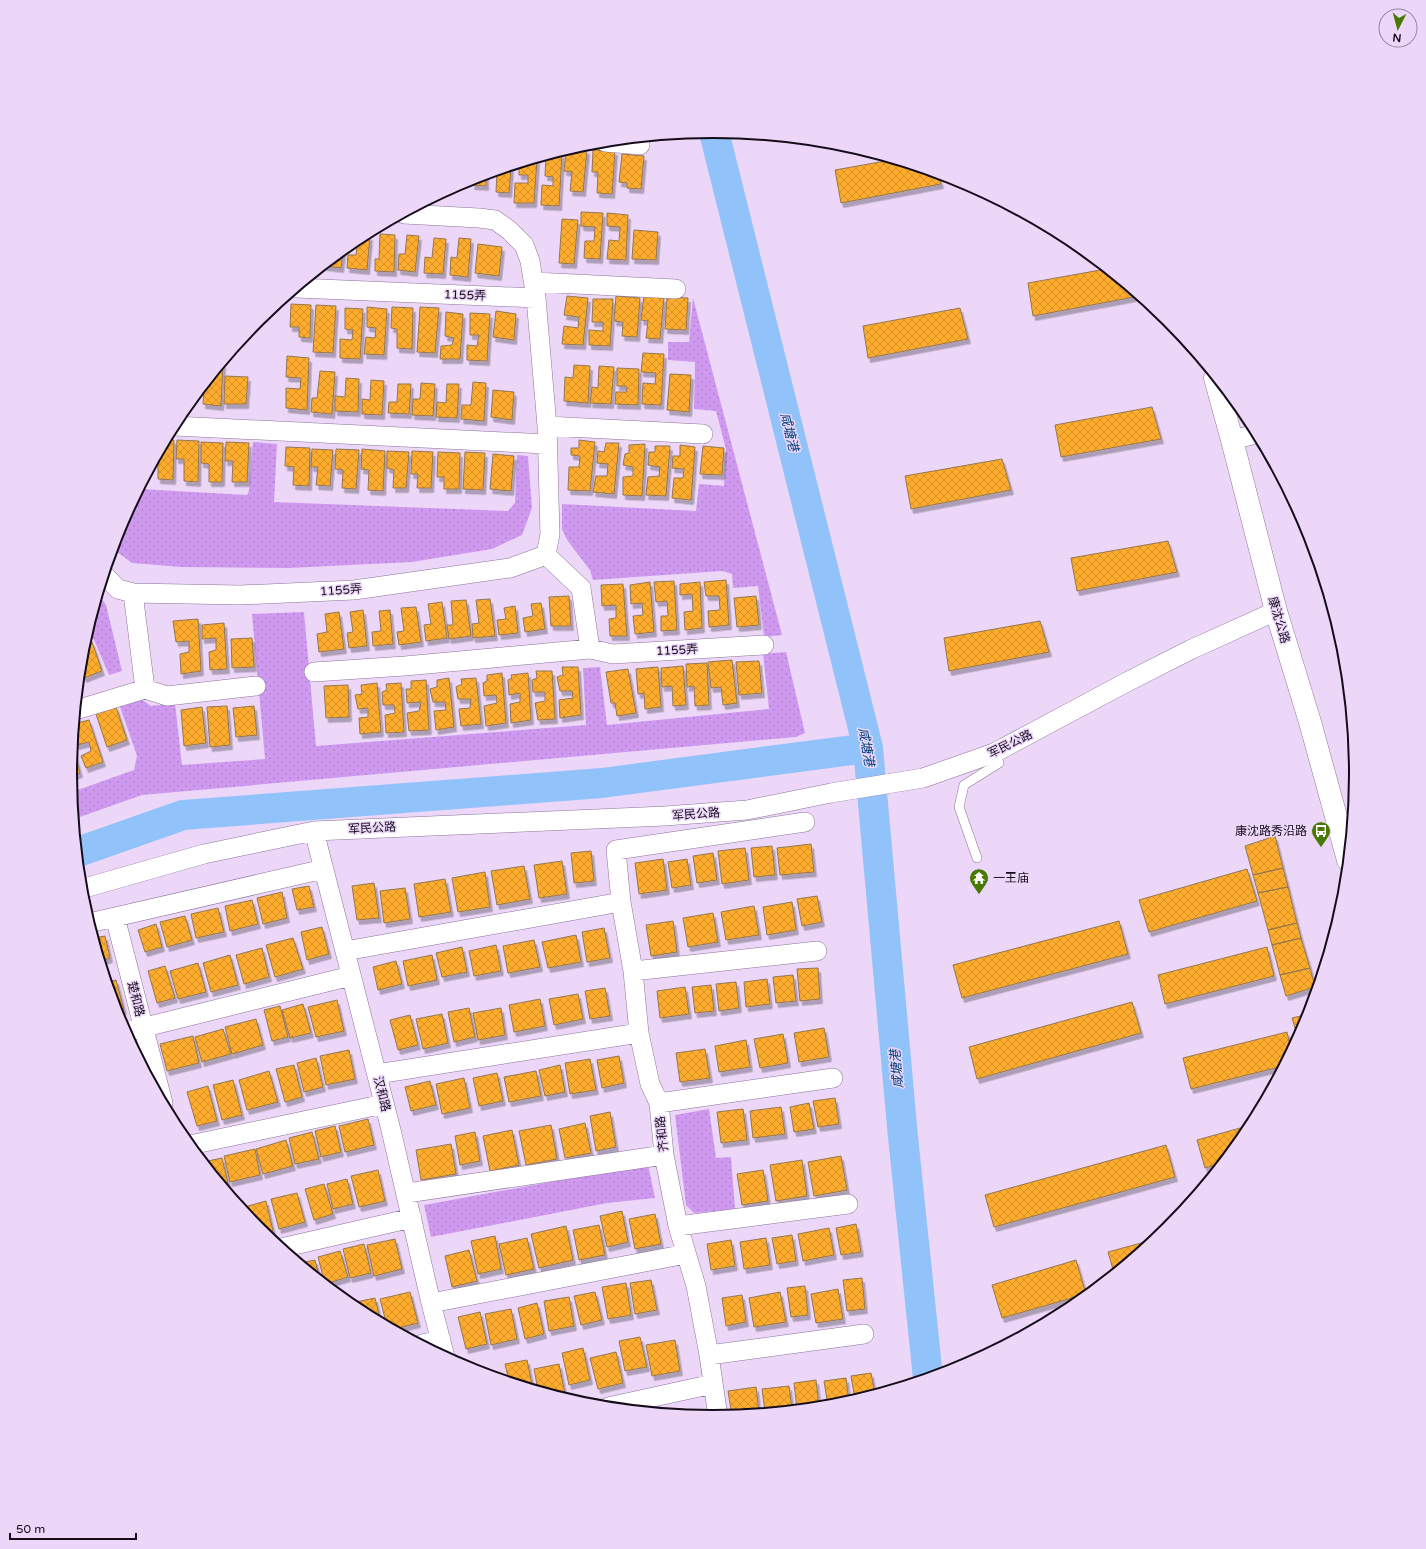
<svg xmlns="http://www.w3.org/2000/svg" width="1426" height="1549" font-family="'Varela Round','Noto Sans SC',sans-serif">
	<defs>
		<pattern id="park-dots" width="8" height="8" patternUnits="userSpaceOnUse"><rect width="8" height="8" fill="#d099f0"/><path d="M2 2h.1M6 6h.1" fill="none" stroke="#b283cd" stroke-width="1.8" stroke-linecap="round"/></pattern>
		<pattern id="building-cross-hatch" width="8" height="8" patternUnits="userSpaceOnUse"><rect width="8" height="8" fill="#fdac2d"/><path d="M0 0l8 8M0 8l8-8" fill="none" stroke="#d89327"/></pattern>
		<filter id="shadow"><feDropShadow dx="2.5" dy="4.5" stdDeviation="0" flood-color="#0004"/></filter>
	</defs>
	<rect width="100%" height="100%" fill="#ecd7f9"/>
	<path fill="url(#park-dots)" d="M693,298l89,337 -18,2 -6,-51 -25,2 -1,-14 -10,-3 -129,9 -3,-10 -23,-30 -5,-11v-25l134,7 3,-27 25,2 2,-37 -10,-38 -22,-2 1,-47 -27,-2v-18h21z
		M253,442l24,2 -3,58 234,9 7,-8 2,-48 11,1 4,52 -10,27 -30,14 -80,13 -123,6 -108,-1 -49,-4 -19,-14 6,-21 21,-39 107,6 2,-4z
		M99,595l7,10 16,66 -13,4 -20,-47z
		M304,612l12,134 270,-21 -3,-57 17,-1 7,58 162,-16 -6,-55 23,-2 19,81 -9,4 -654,58 -68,24 -2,-27 62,-22 3,-14 -18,-52 19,-7 13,9 24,-3 7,62 83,-6 -13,-145z
		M709,1109l7,49 15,-1 4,52 -41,4 -8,-8 -11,-90z
		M648,1164l7,34 -48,5 -176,34 -7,-32z"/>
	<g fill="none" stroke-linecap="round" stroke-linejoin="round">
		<path stroke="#91c2fa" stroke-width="30" d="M714,132l154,616 35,389 25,241
			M78,852l105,-37 419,-32 266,-35"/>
	</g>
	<path fill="url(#building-cross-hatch)" stroke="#947651" filter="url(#shadow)" d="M571,149l16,1 -4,42 -13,-1 2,-19 -8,-1 2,-20z
		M593,150l22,1 -3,43 -15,-1 1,-21h-6z
		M556,153l6,1 -3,52 -18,-1 1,-20 11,1v-9l-8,-1 1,-20z
		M622,154l22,2 -3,33 -14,-1v-5l-8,-1z
		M537,159l-3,44h-20l1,-20h13v-8h-9v-10z
		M891,160l47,14 3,10 -100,19 -6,-33z
		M511,167l-2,26 -13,-1 1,-21z
		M486,175v11l-14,-1 1,-6z
		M581,212l22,1 -3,46 -16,-1 1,-17h9l1,-14 -14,-1z
		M607,213l21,2 -2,45 -19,-1 2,-19 10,1 1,-14 -13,-1z
		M562,219l16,1 -4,44 -15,-1z
		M634,230l24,2 -2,28 -24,-1z
		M380,234l15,1 -1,37 -19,-1v-12h4z
		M407,235l12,1 -4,36 -17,-2 1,-16h6z
		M363,236h7l-3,34 -20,-2 1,-13h8l2,-16z
		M434,238l12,1 -3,35 -19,-1 1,-16 7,1z
		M459,238l12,1 -3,38 -18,-2 1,-18 6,1z
		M478,244l24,3 -3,29 -24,-3z
		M343,251l-2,17 -17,-2z
		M1106,269l26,21 2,7 -101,19 -5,-33z
		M567,296l21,2 -5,47 -21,-1 2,-18 14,2 1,-11 -15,-2z
		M616,296l24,2 -3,39 -15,-1 1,-14 -9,-1z
		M644,296l20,2 -4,41 -14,-1 2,-17 -7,-1z
		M667,297l21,1 -2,32 -21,-1z
		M593,299h20l-3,47 -21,-1v-15l14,1v-9h-11z
		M291,304l20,1 -1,33 -11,-1v-10h-9z
		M316,305l20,1 -3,47 -20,-1z
		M367,307l20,2 -3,46 -20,-1 2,-17 9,1 1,-10 -9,-1z
		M392,307l21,1 -1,41 -15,-1v-19l-6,-1z
		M420,307l19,1 -4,45 -18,-1z
		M345,308l18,1 -3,50 -20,-1v-19l12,1 1,-10 -8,-1z
		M960,308l8,31 -100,19 -5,-32z
		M496,311l20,3 -2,26 -21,-3z
		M446,312l17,2 -3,45h-20l1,-13 11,-1 2,-7 -9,-2z
		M470,313l20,1 -3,47 -20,-1v-15l10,1 2,-11h-9z
		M643,353l21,1 -3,51 -19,-1 1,-21 12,1 1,-11 -15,-1z
		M287,356l22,2 -2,52 -21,-2v-20l14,1 1,-11 -15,-1z
		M223,363l-2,43 -18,-2 1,-18h6l1,-8z
		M574,365l16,1 -2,37 -24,-2 1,-24 8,1z
		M599,366l15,1 -3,37 -21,-1 2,-16 6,1z
		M617,368l22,1 -1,36 -23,-1 1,-12h11l-1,-6h-9z
		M320,371l15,1 -3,42 -21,-2 1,-14h5z
		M670,374l21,1 -2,37 -22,-2z
		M225,376l23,1 -2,27h-22z
		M346,378l13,1 -1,33 -23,-1v-15l10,1z
		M371,380l13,1 -2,34 -20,-1v-15l8,1z
		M473,382l13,1 -2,38 -23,-2 1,-14h9z
		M421,383l14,1 -2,32 -21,-1 1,-16h7z
		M398,384h13l-2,30 -21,-1 1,-11h8z
		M447,384h12l-2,34 -21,-1 1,-15 9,1z
		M493,390l21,2 -2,28 -21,-3z
		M1152,407l9,32 -100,18 -6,-32z
		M166,440h8l-1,40 -15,-1v-21h-1z
		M177,440l22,1 -1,41 -14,-1v-22h-8z
		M579,440l16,2 -5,49 -22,-1 1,-23h10l1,-11 -9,-1v-7h8z
		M201,442l22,1 -1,39h-13v-18l-8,-1z
		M226,442l23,1 -2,39h-15l1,-21h-8z
		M606,443h13l-5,51 -21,-2 3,-16h11l1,-12 -11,-1 1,-12 6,1z
		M645,444l-3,52 -19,-1v-18l10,-1v-9l-10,-2 2,-11 4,-1v-8z
		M680,445l15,2 -4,53 -19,-2 2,-20h9l1,-9 -12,-1 1,-12h7z
		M655,446h15l-4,50 -20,-1 2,-18 11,-1 1,-9 -12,-2 1,-13h6z
		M703,446l21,2 -2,27 -22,-1z
		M286,447l24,1 -1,38 -16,-1 1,-18 -9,-1z
		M312,449l21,1 -3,36 -14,-1 2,-18h-7z
		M336,449l23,1 -3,39 -14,-1 1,-18 -8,-1z
		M362,449l23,2 -2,40 -15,-1 1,-20 -8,-1z
		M387,451l22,1 -3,36h-13l1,-18 -7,-2z
		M412,451l21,1 -2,36h-14l1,-14h-7z
		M438,452l22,1 -1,36h-15v-12h-7z
		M465,452l20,1 -2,37 -20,-1z
		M493,454l21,2 -3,35 -21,-2z
		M1002,459l9,31 -100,19 -6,-33z
		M1168,541l9,31 -100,19 -6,-33z
		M726,580l3,45 -20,2 -1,-16 12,-1 -1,-14h-13l-2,-14z
		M674,581l3,49 -16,1v-15h7l-1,-15 -11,1 -2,-20z
		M650,582l4,50 -19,2 -2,-18 10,-1 -1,-12 -11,1 -1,-19z
		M700,582l2,46 -17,2 -1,-18 9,-1 -1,-17 -12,1v-11z
		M623,584l4,52h-17l-1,-17 7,-1v-13l-14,1 -1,-21z
		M569,596l2,30h-20l-2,-29z
		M756,596l3,29 -22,2 -3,-29z
		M490,599l5,37 -22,2 -1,-14 7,-1 -3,-23z
		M466,600l5,36 -22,3 -2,-14h6l-2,-24z
		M442,602l5,36 -21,3 -2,-16 7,-1 -3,-20z
		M541,603l4,26 -20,3 -2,-14 10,-2 -2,-12z
		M515,606l3,27 -19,2 -2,-15 9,-1 -2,-11z
		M416,607l5,35 -22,3 -2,-13 7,-1 -3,-23z
		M363,610l4,36 -18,2 -2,-15 6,-1 -3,-20z
		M390,610l3,34 -20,2 -1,-14 9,-1 -2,-20z
		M339,612l5,37 -25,3 -2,-18 10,-2 -2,-18z
		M198,619l3,52 -20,3 -1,-20 9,-2v-11l-13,1 -3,-21z
		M1040,621l9,31 -100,19 -5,-33z
		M224,623l3,46 -17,1 -1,-18 7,-2v-12l-14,1v-14z
		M252,638l2,29 -22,1 -1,-29z
		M92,642l10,29 -18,7 -4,-10 2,-19 2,-5z
		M732,660l5,43 -14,2 -2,-18 -10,1 -3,-26z
		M759,661l3,32 -23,2 -3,-33z
		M707,663l2,42 -14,1 -1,-20 -7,1 -1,-23z
		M683,666l3,39 -13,1 -1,-20 -10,1 -1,-19z
		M562,667h16l3,48 -21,3 -1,-18 14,-2 -1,-7h-12l-3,-14 6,-2z
		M658,667l3,40 -16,2 -1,-16 -6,1 -2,-25z
		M628,669l8,44 -19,3 -2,-13h-4l-5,-31z
		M536,671h16l3,48 -17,1 -3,-17 10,-2v-9h-12l-1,-12 5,-2z
		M502,673l4,50 -20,3 -2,-20 13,-3 -1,-8 -12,1 -1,-13 4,-2v-6z
		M528,673l3,47 -20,3 -1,-19 10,-2v-9l-11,2 -1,-15 4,-2 -1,-3z
		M449,678l5,49 -18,3 -2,-19 12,-1 -1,-8h-12l-3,-13 7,-2v-7z
		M476,678l5,46 -20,2 -2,-17 11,-1 1,-9h-13l-2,-12 6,-3 -1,-5z
		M426,680l3,50 -20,1 -2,-18 12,-2 2,-9 -14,1 -1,-14h5v-8z
		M377,683l4,49 -21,2 -1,-16 9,-1v-9l-10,1 -3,-14 7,-1 -1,-9z
		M401,683l3,49 -18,1 -1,-18 10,-2 -1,-8h-11l-1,-13 5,-2 -1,-6z
		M348,685l1,32 -23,1 -2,-32z
		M227,706l3,39 -20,2 -3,-40z
		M254,706l3,29 -21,2 -3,-29z
		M116,707l11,33 -20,7 -11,-33z
		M202,707l4,36 -22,3 -3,-36z
		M89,720l14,42 -17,6 -5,-12 10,-5 -2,-9 -12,3 -3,-11v-3l4,-2 -1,-6z
		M73,746l7,27 -10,3v-2z
		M1275,836l8,32 -30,7 -8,-29z
		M811,844l3,28 -34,3 -3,-27z
		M772,846l3,29 -21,2 -3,-29z
		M745,848l4,32 -27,4 -4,-33z
		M591,851l3,30 -20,2 -3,-30z
		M713,853l4,27 -20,3 -4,-27z
		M663,859l4,31 -28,4 -4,-31z
		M687,859l4,26 -19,3 -4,-26z
		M562,861l5,33 -28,4 -5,-33z
		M524,866l6,33 -33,6 -6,-34z
		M1283,868l5,19 -30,6 -5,-18z
		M1247,869l10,32 -108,31 -10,-32z
		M485,872l5,35 -32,5 -6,-34z
		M445,879l6,33 -32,5 -5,-33z
		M374,883l5,35 -22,2 -5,-34z
		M309,886l5,21 -17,3 -5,-21z
		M1288,887l9,36 -29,7 -10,-37z
		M405,888l5,31 -26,4 -4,-32z
		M282,892l5,26 -24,6 -6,-26z
		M817,896l5,26 -20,4 -5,-27z
		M252,900l6,24 -28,7 -5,-25z
		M792,902l4,28 -29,5 -4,-28z
		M754,906l5,29 -33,5 -5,-28z
		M218,908l6,24 -28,6 -5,-24z
		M713,913l5,29 -30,5 -5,-29z
		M185,916l7,24 -25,7 -7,-25z
		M673,921l4,31 -26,4 -5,-31z
		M1119,921l9,33 -166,44 -9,-33z
		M1297,923l4,15 -29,7 -4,-15z
		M156,924l6,23 -17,5 -7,-22z
		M322,927l7,27 -22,6 -6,-28z
		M604,928l6,30 -23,4 -5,-30z
		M576,935l5,27 -33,6 -6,-26z
		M105,936l5,22 -9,3 -7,-23z
		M293,938l10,31 -28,8 -9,-32z
		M1301,938l9,30 -30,7 -8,-30z
		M534,940l6,27 -32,6 -5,-27z
		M496,945l5,26 -27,5 -5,-25z
		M462,947l5,25 -25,5 -6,-24z
		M1267,947l7,29 -109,28 -7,-29z
		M262,948l7,29 -25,7 -8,-29z
		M230,955l8,30 -27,7 -8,-29z
		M432,955l5,25 -29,6 -5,-25z
		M396,961l6,23 -24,6 -5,-23z
		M198,963l8,29 -28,7 -8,-28z
		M165,966l10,32 -18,5 -9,-32z
		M818,968l2,31 -20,2 -3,-32z
		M1310,968l5,19 -29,9 -6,-21z
		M793,975l3,26 -20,2 -3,-26z
		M767,979l3,25 -24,3 -2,-25z
		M116,980l8,30 -8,2 -9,-30z
		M736,982l3,26 -20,3 -3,-27z
		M711,985l3,26 -19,2 -3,-26z
		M685,987l4,27 -29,4 -3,-27z
		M605,988l5,28 -20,3 -5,-28z
		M578,994l5,25 -29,6 -5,-26z
		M540,999l5,27 -31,6 -5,-27z
		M337,1000l7,31 -28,6 -8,-30z
		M1132,1002l9,31 -164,46 -8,-32z
		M303,1004l8,29 -21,5 -8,-28z
		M280,1006l8,31 -16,4 -8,-31z
		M469,1008l6,29 -21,5 -6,-30z
		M501,1008l4,27 -27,5 -5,-27z
		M442,1014l6,29 -25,6 -7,-30z
		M1309,1014l-2,7 -9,17 -6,-20z
		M410,1015l8,30 -20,5 -8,-30z
		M256,1019l7,26 -31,9 -7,-27z
		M824,1028l5,29 -30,5 -5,-29z
		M223,1029l8,25 -29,8 -7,-25z
		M1287,1032l4,18 -8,16 -92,23 -8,-31z
		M783,1034l5,29 -28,5 -6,-29z
		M193,1036l6,27 -32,8 -7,-27z
		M746,1040l4,27 -31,5 -4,-26z
		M705,1049l5,29 -30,4 -4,-29z
		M349,1050l6,29 -29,6 -6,-29z
		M619,1056l5,27 -22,5 -5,-28z
		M316,1058l7,29 -19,5 -7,-29z
		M590,1059l6,31 -26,4 -5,-31z
		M294,1065l8,32 -17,5 -9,-33z
		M560,1065l5,27 -20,4 -6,-26z
		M269,1071l9,31 -31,8 -8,-30z
		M536,1071l5,25 -32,6 -5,-25z
		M497,1073l6,28 -24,5 -6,-28z
		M464,1078l6,30 -28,6 -6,-30z
		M233,1080l9,35 -20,5 -9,-35z
		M430,1081l6,24 -25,6 -6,-24z
		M208,1086l9,35 -20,5 -10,-34z
		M835,1098l4,26 -21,3 -5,-26z
		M809,1103l5,26 -20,3 -4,-25z
		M781,1107l4,27 -32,4 -3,-27z
		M743,1109l4,31 -26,3 -4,-31z
		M610,1112l6,35 -20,4 -6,-35z
		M368,1119l6,26 -29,7 -6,-26z
		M585,1123l6,30 -26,5 -6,-29z
		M551,1125l6,34 -31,6 -7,-34z
		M1251,1125l-3,7 -26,31 -17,5 -8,-28z
		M335,1126l6,26 -20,5 -6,-26z
		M512,1130l7,35 -29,6 -7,-35z
		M312,1132l7,27 -24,5 -6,-26z
		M475,1132l5,29 -20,4 -5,-29z
		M286,1140l7,26 -30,8 -7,-25z
		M451,1144l5,30 -35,6 -5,-30z
		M1166,1145l9,32 -181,50 -9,-32z
		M255,1149l5,26 -30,7 -6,-26z
		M841,1156l6,34 -33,6 -6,-34z
		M222,1158l6,25 -6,2 -19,-23z
		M802,1160l5,36 -31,5 -6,-36z
		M378,1170l7,31 -26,6 -8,-31z
		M763,1170l5,31 -26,4 -5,-31z
		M347,1179l6,25 -20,5 -6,-25z
		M324,1184l9,30 -19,6 -9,-31z
		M297,1193l8,29 -26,7 -8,-30z
		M266,1201l7,30 -9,3 -6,-5 -17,-21z
		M622,1211l6,31 -21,5 -7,-31z
		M655,1214l6,30 -26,5 -6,-30z
		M856,1224l5,28 -20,3 -5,-27z
		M599,1225l6,30 -26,5 -6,-30z
		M566,1226l7,34 -34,8 -8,-34z
		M829,1228l5,27 -31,6 -5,-27z
		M792,1235l4,26 -19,3 -5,-26z
		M495,1236l6,33 -23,5 -7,-33z
		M527,1238l7,31 -28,6 -7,-31z
		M766,1238l4,27 -26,4 -4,-27z
		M395,1239l7,30 -28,7 -7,-31z
		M1156,1239l-42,34 -6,-21z
		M731,1240l4,26 -24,4 -4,-26z
		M364,1244l7,29 -21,5 -7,-29z
		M469,1250l8,31 -25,6 -7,-31z
		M340,1251l8,26 -23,7 -7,-27z
		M315,1260l5,20 -20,-17z
		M1076,1260l10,34 -84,24 -10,-33z
		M862,1278l3,31 -18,2 -4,-31z
		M651,1280l6,30 -22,4 -5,-31z
		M626,1283l5,32 -23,4 -6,-32z
		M805,1286l3,29 -17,2 -4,-29z
		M838,1289l5,30 -27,4 -5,-29z
		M410,1292l8,31 -24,6 -7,-3 -7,-27z
		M595,1292l7,28 -21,5 -7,-29z
		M780,1292l6,30 -32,5 -5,-29z
		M742,1295l4,27 -20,4 -4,-28z
		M569,1297l5,29 -25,5 -5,-30z
		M375,1298l6,25 -23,-13 -2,-8z
		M537,1303l7,31 -19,5 -7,-31z
		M511,1309l6,30 -26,6 -6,-31z
		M480,1312l7,32 -21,5 -8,-32z
		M640,1337l7,30 -22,4 -6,-30z
		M675,1340l5,31 -28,5 -6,-31z
		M583,1348l7,32 -21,5 -7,-32z
		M616,1352l7,31 -25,6 -8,-31z
		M527,1360l6,29 -24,-8 -4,-17z
		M559,1364l6,30 -8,2 -19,-6 -4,-21z
		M871,1373l4,21 -20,6 -4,-24z
		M846,1378l3,24 -21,4 -4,-25z
		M816,1380l3,27 -22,2 -3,-26z
		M789,1386l3,24 -27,2 -3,-23z
		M756,1387l3,26 -27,3 -4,-25z"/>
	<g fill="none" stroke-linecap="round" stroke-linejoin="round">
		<g stroke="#8c739a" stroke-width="10">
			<path id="service" d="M977,858l-18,-51 5,-22 35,-22 -5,-10"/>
		</g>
		<g stroke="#8c739a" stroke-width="20">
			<path id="minor" d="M605,142l35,3
				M534,282l142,7
				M297,288l239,10
				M174,426l373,18
				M547,426l156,8
				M1232,440l24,-6
				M546,555l35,33 9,61
				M105,576l13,13 15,4 107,2 114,-5 156,-22 36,-13 4,-21 -3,-108 -11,-128 -6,-37 -6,-16 -15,-15 -14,-10 -16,-2 -75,-4
				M314,672l91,-6 185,-17 23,5 151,-9
				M145,689l22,7 89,-10
				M76,710l69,-21 -12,-96
				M314,831l77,299 40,173 14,54
				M81,889l123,-35 110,-23 351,-15 82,-6 84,-17 92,-15 71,-25 131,-70 65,-33 86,-39
				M115,917l48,186
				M89,923l235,-54
				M345,951l276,-49
				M633,971l184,-20
				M125,1032l226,-56
				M377,1074l262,-41
				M659,1103l174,-25
				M190,1145l194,-41
				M407,1193l257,-38
				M678,1226l170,-22
				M281,1248l131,-30
				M431,1303l255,-49
				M422,1344l19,-4
				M709,1355l155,-21
				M608,1407l105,-23
				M718,1417l-9,-62 -13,-69 -18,-60 -14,-71 -5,-52 -9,-19 -11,-51 -6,-62 -12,-69 -5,-52 189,-28"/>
		</g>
		<g stroke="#8c739a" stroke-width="23">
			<path id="tertiary" d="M1215,378l17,62 44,171 34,111 38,138"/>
		</g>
		<use href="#service" stroke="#fff" stroke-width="9"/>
		<use href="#minor" stroke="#fff" stroke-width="19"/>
		<use href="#tertiary" stroke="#fff" stroke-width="22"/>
	</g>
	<defs>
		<g id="bus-pin" transform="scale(1)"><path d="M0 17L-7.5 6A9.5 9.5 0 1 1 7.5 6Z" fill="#477903" stroke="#ecd7f9"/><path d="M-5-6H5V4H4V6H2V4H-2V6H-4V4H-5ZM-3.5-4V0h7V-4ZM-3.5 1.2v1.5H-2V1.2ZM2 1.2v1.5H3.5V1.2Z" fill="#fff"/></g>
		<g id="temple-pin" transform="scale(1)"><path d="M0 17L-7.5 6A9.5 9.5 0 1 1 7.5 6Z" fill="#477903" stroke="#ecd7f9"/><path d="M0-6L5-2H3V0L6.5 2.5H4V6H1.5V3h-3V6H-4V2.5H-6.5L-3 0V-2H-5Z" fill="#fff"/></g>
	</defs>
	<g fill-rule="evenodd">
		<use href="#bus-pin" x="1321" y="831"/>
		<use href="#temple-pin" x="979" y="878"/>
	</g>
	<g text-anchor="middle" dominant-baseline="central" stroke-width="3" stroke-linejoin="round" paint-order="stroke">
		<g font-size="12" fill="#150c1a" stroke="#ecd7f9">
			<text transform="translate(465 295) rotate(2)">1155弄</text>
			<text transform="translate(341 590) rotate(-4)">1155弄</text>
			<text transform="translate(1279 620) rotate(74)">康沈公路</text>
			<text transform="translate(677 650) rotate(-3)">1155弄</text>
			<text transform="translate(1010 744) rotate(-26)">军民公路</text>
			<text transform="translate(696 814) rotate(-4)">军民公路</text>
			<text transform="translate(372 828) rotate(-3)">军民公路</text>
			<text transform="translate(136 999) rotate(76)">楚和路</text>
			<text transform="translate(382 1094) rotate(76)">汉和路</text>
			<text transform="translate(662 1134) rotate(-96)">齐和路</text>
		</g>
		<g font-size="12" fill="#150c1a" stroke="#ecd7f9" text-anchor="end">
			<text x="1307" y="831">康沈路秀沿路</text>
			<text x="993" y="878" text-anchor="start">一王庙</text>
		</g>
		<g font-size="13" font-style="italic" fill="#00407a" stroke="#ecd7f9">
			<text transform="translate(789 432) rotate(76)">咸塘港</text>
			<text transform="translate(866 747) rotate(80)">咸塘港</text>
			<text transform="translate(897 1069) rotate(-95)">咸塘港</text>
		</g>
	</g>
	<path d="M0 0H1426V1549H0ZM77 774a636 636 0 1 1 1272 0a636 636 0 1 1-1272 0Z" fill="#ecd7f9" fill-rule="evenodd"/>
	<path fill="none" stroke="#150c1a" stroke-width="2" d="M77 774a636 636 0 1 1 1272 0a636 636 0 1 1-1272 0Z"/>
	<g transform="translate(1398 28) rotate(186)"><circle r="19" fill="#ecd7f9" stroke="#9686a0"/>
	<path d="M0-3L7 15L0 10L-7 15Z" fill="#477903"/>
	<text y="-6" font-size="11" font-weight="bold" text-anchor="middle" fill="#150c1a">N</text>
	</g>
	<path d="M10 1533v6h126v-6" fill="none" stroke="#150c1a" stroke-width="2"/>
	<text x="16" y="1533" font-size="12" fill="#150c1a" stroke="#ecd7f9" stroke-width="3" paint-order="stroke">50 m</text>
</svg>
